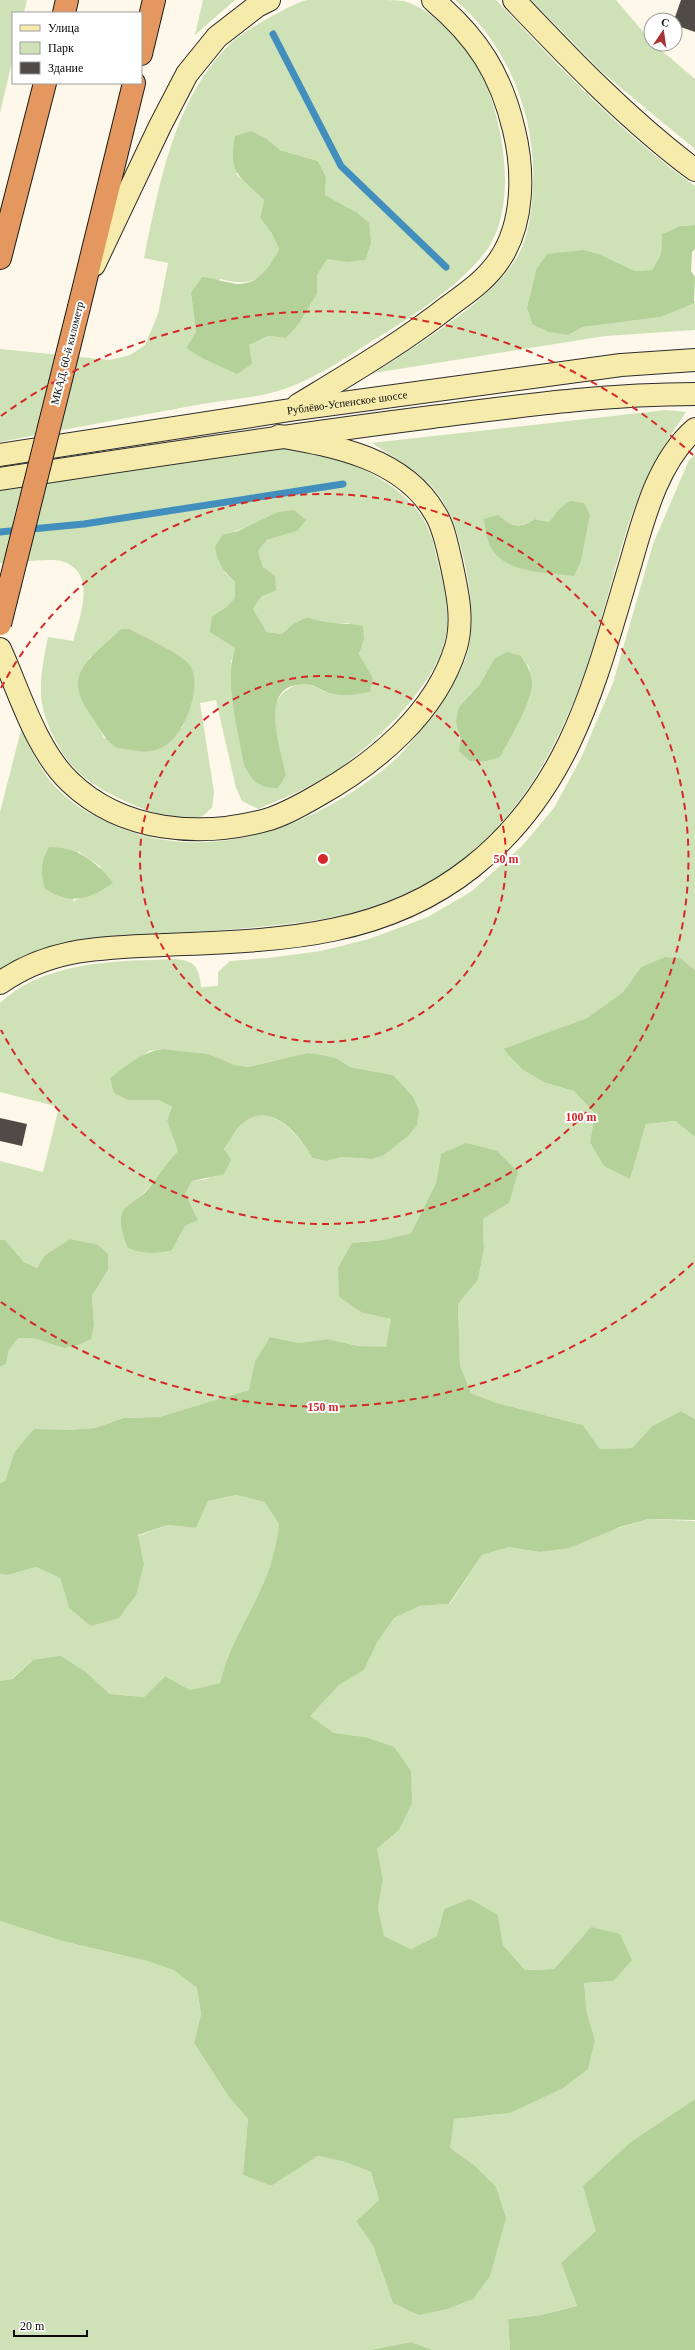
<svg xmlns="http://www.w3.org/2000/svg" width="695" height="2350" font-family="Georgia,serif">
	<rect width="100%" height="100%" fill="#fdf8e9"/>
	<path fill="#cfe2b7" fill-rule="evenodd" d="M0,0h27l-3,13h-11v45l-13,55z
		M203,0h32l-40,35z
		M307,0c23,0 46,0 69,0 9,0 20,0 28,1 34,10 70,53 82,84 19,46 32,128 -3,170 -27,33 -70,61 -106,83 -29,18 -60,40 -93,51 -25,9 -61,11 -87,16 -66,12 -131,24 -197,37v-93l110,11 20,-5 15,-10 6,-14 7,-17 10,-51 -24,-5c15,-72 29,-155 82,-210 12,-13 32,-24 48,-33 10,-5 21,-12 33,-15zM267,139l13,11 38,11 8,16 -1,18 31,17 -9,50 -20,-4 -10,17v19l-19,31 -12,13 -18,-2 -19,9 -63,3 10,-16 -5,-39 30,-14c32,9 44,-1 58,-30l-8,-17 -11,-14 4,-18 -28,-26z
		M455,0h41c63,66 124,133 199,186v39l-15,1 -18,8 -1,20 -9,16 -17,1 -34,-16 -65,15 -9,36 5,18 36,11 15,-8 78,-10 34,-16v29l-90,6 -231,37c43,-28 112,-69 140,-111 12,-17 16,-40 18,-60 8,-73 -19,-154 -77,-202z
		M531,0h85l35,41v3h3l41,35v70l-92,-76z
		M666,410l20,2c-15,23 -32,47 -43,73 -24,58 -36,121 -56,180 -52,152 -135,242 -300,259 -41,5 -82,7 -124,10 -57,3 -114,2 -163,35v-157l21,-82c11,23 23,48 43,65 13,12 29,21 45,28 95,45 203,6 280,-58 13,-11 25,-26 36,-40 18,-23 37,-49 44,-78 5,-26 2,-53 -3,-78 -16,-75 -31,-88 -95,-126zM558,510l32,5 -9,47 -7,14 -91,-57 15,-3c14,11 21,12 37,3l14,3zM521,656l8,11 3,14 -73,70v-44l21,-23 14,-25zM78,851l23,16 -15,29 -13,5z
		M280,448c17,3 36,4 53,9 37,12 83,38 97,76 4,9 5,20 8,30 5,21 11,42 9,65 -5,53 -71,115 -113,144 -23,15 -50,26 -76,37l-16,-8 -6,-13 -20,-88 -16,3 14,89 -2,16c-3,2 -6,6 -10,8 -27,13 -102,-23 -123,-43 -15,-14 -26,-35 -33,-54 -10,-26 -3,-56 2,-82l25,4c7,-24 25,-70 -12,-80 -12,-3 -47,2 -61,2v-74zM294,510l3,21 -30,9 -9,11 5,16 13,24 -14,5 -9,13 14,23 15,2 11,-10 14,-7 13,6h28l16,17 -5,14 14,24 -48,14c-11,-6 -22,-11 -35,-4 -30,16 -10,61 -4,87l-55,-113 4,-14 -23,-32 13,-8 10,-10v-16l-10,-9 -1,-39c25,-5 45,-20 70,-24zM121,629l71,72 -10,27 -78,10 -7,-13 -8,-67 11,-8z
		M695,455v515l-15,-12 -14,-1 -25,10 -18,25 -36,26 -84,32 43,33 28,8 21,23 -5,28 40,37 16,-55 29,-3 20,16v282l-14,-8 -29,15 -20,22 -32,1 -17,-24 -86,-22 -26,-10 -11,-28 -2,-61 20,-24 6,-31 -1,-30 26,-16 -68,-49 -5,29 -25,50 -28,7 -31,3 11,70 29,6 -6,29 -28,-2 -30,-7 -29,4 -29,-6 -15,24 -5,29 -91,27 -36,1 -28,10 -29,2 -52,23 -9,28 -5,2v-116l6,-3 3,-14 9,-12h15l31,10 30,-24 -2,-28 16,-26v-16l-38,-15 -25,16 -8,13 -13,-6 -19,-22h-5v-79l43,11 16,-65 -59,-15v-89c39,-37 101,-42 152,-43 11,0 26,-3 37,2 10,4 11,16 12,25l17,-1v-14l12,-11 38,-3 53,-7 48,-12 59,-22 44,-26 50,-45 32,-38 27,-50 32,-75 40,-139 36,-84zM163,1049l46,5 26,11 14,2 58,-14 31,6 12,8 43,8 -22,84 -30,-2 -15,4 -14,-3c-11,-21 -45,-61 -70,-34 -14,15 -24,37 -34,55l-16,2 -7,13v32l-13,24 -46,-44c26,-14 32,-35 52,-55l-11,-30 5,-14 -14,-7h-30l-18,-22 39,-27z
		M236,1495l28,7 15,22 -3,26 -20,54 -28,51 -8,28 -30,7 -25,-14 -21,21 -34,-3 -23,-21 -54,-13 -22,19 -11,2v-107l8,1 28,-8 24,11 9,30 75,-44 -6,-28 30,-11 28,3 12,-27z
		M648,1519l47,2v578l-63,42 -36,91 -35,31 16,43 -36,9 -33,4 2,31h-77l-22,-8 -41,8h-370v-429l62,20 85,20 28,9 22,18 4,26 -7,29 35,54 19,22 -5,56 28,11 47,-30 27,6 26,10 8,28 -23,21 17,25 20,57 97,-27 6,-29 -22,-82 -25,-17 5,-29 56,-6 25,-14 60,-59 -8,-27 -3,-30 29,-2 -22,-54 -37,42 -29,1 -22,-25 -5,-30 -54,-6 -7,27 -26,13 -27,-13 -6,-28 5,-29 -6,-30 22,-19 -34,-93 -31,-4 -25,-17 30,-31 25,-15 13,-27 17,-25 26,-12 30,-2 32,-49 27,-8 30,5z"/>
	<path fill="#b3d198" d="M251,131l16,8 13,11 38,11 8,16 -1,18 31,17 13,11 2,20 -6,17 -18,2 -20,-3 -10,16v19l-19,31 -12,13 -18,-2 -19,9 3,19 -15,10 -35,-16 -16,-10 10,-16 -5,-39 11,-16c10,1 30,7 37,7 20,0 32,-19 40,-35l-8,-17 -11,-14 4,-18c-25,-24 -36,-26 -29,-64z
		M695,225v24l-3,3 -1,19 4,6 -1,26 -33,14 -78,10 -15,8 -19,-3 -17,-8 -5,-17 9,-37 11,-16 37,-4 17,5 34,16 17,-1 9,-16 1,-20 18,-8z
		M570,501l14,2 6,12 -9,47 -7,14c-26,-4 -67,-2 -82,-27 -5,-8 -6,-21 -9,-30l15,-4c14,12 21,14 37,4l14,3 9,-12z
		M294,510l12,10 -9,11 -30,9 -9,11 5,16 12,9 1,15 -14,5 -9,13 14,23 15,2 11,-10 14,-7c19,8 36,5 56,9l1,14 -5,14 14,24 -3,14c-15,3 -31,5 -46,-1 -4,-2 -9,-5 -14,-6 -55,-7 -30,62 -24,90l-8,13c-20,0 -25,-6 -34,-23 -6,-36 -20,-82 -9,-117l-25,-16 2,-16 13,-8 10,-10v-16c-12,-11 -18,-20 -20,-36l9,-12 14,-3 40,-19z
		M121,629h8c13,7 48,23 58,33 18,17 0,65 -16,79 -11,11 -26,12 -40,9 -5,-1 -13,-1 -17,-4 -10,-8 -15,-18 -22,-29 -33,-44 -1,-58 29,-88z
		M507,652l14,4c5,7 10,15 11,25 1,20 -22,57 -32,76l-14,4h-16l-11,-10 1,-15 -4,-14 3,-15 21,-23 14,-25z
		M49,847c29,0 47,14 64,36 -24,17 -43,22 -68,6 -5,-17 -4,-27 4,-42z
		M665,957l15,1 15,12v167l-20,-16 -29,3 -16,55 -26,-13 -14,-24 5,-28 -21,-23 -28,-8 -24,-14 -19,-20 84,-31 36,-26 18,-25z
		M163,1049l46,5 26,11 14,2 58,-14 15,2 16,4 12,8 43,8 20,22 6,13 -2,15 -9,11 -24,19 -13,4 -30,-2 -15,4 -14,-3c-11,-22 -43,-60 -70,-34 -7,6 -12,17 -18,25l7,11 -7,14 -32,7 -7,13 13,26 -13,6 -13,24c-16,4 -28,4 -44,-2 -5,-12 -13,-33 0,-43 8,-6 15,-9 21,-17 10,-13 17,-25 29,-37l-11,-30 5,-14 -14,-7h-30l-14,-7 -4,-15c18,-13 31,-26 53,-29z
		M466,1143l31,8 21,21 -9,31 -26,16 1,30 -6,31 -20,24 2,61 11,28 26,10 86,22 17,24 32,-1 20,-22 29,-15 14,8v101l-47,-1 -28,8 -51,21 -30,4 -30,-5 -27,8 -33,49 -29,2 -26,12 -17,25 -13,27 -25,15 -29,31 24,17 31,4 29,10 17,24 1,32 -13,27 -22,19 6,30 -5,29 6,28 27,13 26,-13 7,-27 26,-10 28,16 5,30 22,25 29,-1 37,-42 29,7 12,26 -19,21 -29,2 3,30 8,27 -7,29 -25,19 -53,25 -56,6 -4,29 24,17 22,22 10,31 -16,58 -17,23 -26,10 -28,6 -26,-12 -20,-57 -17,-25 23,-21 -8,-28 -26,-10 -27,-6 -47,30 -28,-11 5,-56 -19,-22 -35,-54 7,-29 -4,-26 -23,-18 -27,-9 -85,-20 -62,-20v-240l12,-2 21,-19 28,-4 26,17 23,21 34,3 21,-21 25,14 30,-7c3,-10 5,-20 9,-29 21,-46 45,-78 50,-130l-15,-22 -28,-7 -28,6 -12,27 -28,-3 -30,10 6,29 -8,31 -17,23 -28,8 -22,-18 -9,-30 -24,-11 -28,8 -8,-1v-91l5,-2 9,-28 20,-24 32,1 29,-2 28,-10 36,-1 90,-27 6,-29 15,-24 29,6 29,-4 30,7 28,1 5,-28 -28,-6 -24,-16 -1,-29 14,-25 31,-3 28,-7 25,-50 5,-29z
		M70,1239l28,6 10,9v16l-16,26 2,28 -3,15 -13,6 -14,3 -31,-10h-15l-9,12 -3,14 -6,3v-127h5l19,22 13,6 8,-13z
		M695,2099v251h-185l-2,-31 33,-4 36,-9 -16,-43 35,-32 -13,-45 49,-45z
		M411,2342l22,8h-63z"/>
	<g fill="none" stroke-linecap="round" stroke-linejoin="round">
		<path stroke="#428fbd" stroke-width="7" d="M273,34l68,132 105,101
			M0,532l84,-8 259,-40"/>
	</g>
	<path fill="#514b47" d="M681,0h14v32l-20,-7 -1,-5z
		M0,1118l27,6 -5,22 -22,-5z"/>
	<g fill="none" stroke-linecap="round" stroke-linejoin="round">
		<g stroke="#2c2c2c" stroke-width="24">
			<g id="secondary">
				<path d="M514,0c57,60 114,120 181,170"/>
				<path d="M94,265l66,-139 27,-52 30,-37 40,-31 12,-6"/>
				<path d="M298,405c51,-31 104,-62 151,-99 19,-14 38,-27 51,-47 24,-36 24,-88 14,-129 -13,-56 -37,-93 -81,-130"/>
				<path id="s1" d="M0,455l290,-45 331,-45 74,-5"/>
				<path d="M0,479c144,-22 288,-44 432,-62 88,-11 175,-23 263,-23"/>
				<path d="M0,649c19,42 36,101 70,133 52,50 130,56 196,38 18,-5 35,-15 51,-24 59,-33 119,-83 139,-149 8,-28 1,-57 -5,-85 -4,-16 -7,-35 -16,-49 -32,-55 -100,-67 -156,-77"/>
				<path d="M0,983c51,-36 103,-35 163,-38 111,-5 217,-5 309,-78 100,-79 124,-189 159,-305 13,-45 27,-101 64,-133"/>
			</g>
		</g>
		<g stroke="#1b1b1b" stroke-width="24">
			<path id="highway" d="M64,13l3,-13
				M141,54l13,-54
				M0,258l45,-175
				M79,307l55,-224"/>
		</g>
		<use href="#secondary" stroke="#f6ebaa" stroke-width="22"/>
		<use href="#highway" stroke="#e4985f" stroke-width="22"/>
		<g stroke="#1b1b1b" stroke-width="24" stroke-linecap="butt">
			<path id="highway-bridge" d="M0,624l79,-317"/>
		</g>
		<use href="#highway-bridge" stroke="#e4985f" stroke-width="22"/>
	</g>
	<g fill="none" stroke="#d62828" stroke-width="2" stroke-dasharray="7 5">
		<circle cx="323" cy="859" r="183"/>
		<path d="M1 688A365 365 0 1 1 1 1030"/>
		<path d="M693 1263A548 548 0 0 1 1 1302M1 416A548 548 0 0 1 693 455"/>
	</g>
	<g text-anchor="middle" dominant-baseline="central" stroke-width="4" stroke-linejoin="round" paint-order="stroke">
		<g font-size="11" fill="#0a0a0a" stroke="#fff">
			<text transform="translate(67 353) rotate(-76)">МКАД, 60-й километр</text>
			<text stroke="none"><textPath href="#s1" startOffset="351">Рублёво-Успенское шоссе</textPath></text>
		</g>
	</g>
	<circle cx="323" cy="859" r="6" fill="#d62828" stroke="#fff" stroke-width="2"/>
	<g font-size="12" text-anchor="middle" font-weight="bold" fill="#d62828" stroke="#fff" stroke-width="4" stroke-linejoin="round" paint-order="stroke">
		<text x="506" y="863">50 m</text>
		<text x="581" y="1121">100 m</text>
		<text x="323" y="1411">150 m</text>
	</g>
	<rect x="12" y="12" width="130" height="72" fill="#ffffff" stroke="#9d9d9d"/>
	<rect x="20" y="25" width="20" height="6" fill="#f6ebaa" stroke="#9d9d9d"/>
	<text x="48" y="32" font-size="12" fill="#0a0a0a">Улица</text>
	<rect x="20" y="42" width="20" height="12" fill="#cfe2b7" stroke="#9d9d9d"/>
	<text x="48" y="52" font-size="12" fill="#0a0a0a">Парк</text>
	<rect x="20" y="62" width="20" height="12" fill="#514b47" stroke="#9d9d9d"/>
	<text x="48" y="72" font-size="12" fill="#0a0a0a">Здание</text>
	<g transform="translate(663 32) rotate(13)"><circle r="19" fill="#ffffff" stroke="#9d9d9d"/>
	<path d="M0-3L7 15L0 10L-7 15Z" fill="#a9323b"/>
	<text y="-6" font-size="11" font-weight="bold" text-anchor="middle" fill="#0a0a0a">С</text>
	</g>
	<path d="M14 2330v6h73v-6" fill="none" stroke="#0a0a0a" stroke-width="2"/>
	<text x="20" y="2330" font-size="12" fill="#0a0a0a" stroke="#ffffff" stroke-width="3" paint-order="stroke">20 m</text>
</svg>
